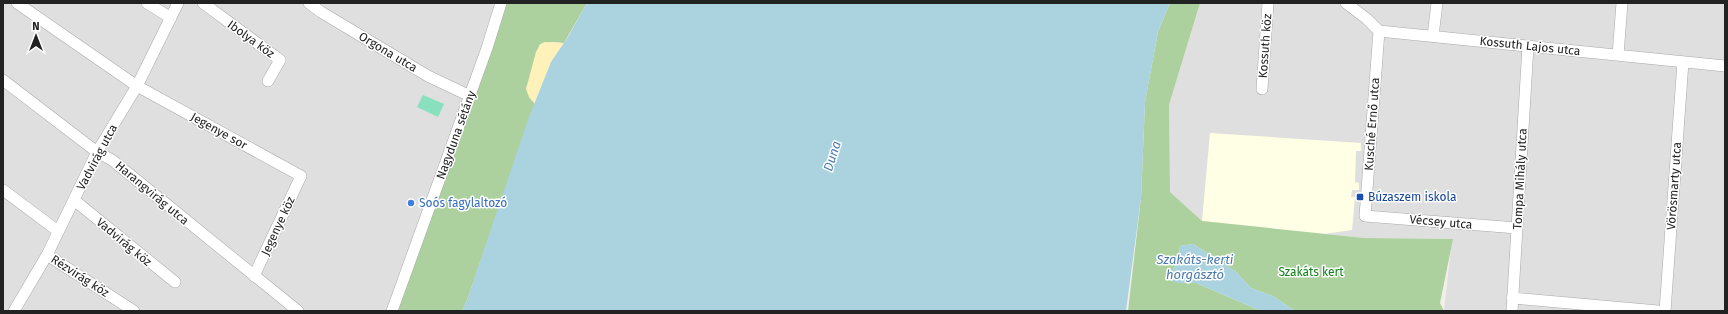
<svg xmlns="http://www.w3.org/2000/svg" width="1728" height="314" font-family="'Fira Sans',sans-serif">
	<rect width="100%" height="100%" fill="#f2efe9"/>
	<path fill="#e0dfdf" d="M3,3h504l-112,308h-392z
		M1200,3h525v308h-281l8,-72 -88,-1 -162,-17 -32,-29 -1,-87z"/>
	<path fill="#ffffe5" d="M1210,133l151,10v8h-5l-1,31 4,1v7h-7l-1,7h4l-3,33 -28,4 -122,-13z"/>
	<path fill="#add19e" d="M507,3h80l-23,40 -12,-1 -12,2 -1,2 -10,51 6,7 -68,196 -5,11h-67z
		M1170,3h30l-31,102 1,87 32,29 162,17 89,1 -13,64 4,8h-149l-22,-15 -22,-8 -16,-17 -42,-27 -13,2 -1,15 -6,8 6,14h17l65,28h-133l13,-113 4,-96 13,-70z"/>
	<path fill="#fff1ba" d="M544,42l20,1 -13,19 -16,42 -6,-7 -3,-8 10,-37 4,-7z"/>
	<path fill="#88e0be" d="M423,95l21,9 -6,13 -21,-10z"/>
	<path fill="#aad3df" d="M587,3h583l-12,29 -13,70 -4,96 -15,113h-664l5,-11 62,-183 22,-55 17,-25z
		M1193,244l42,27 16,17 22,8 22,15h-34l-65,-28h-17l-10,-3 4,-11 6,-8 1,-15z"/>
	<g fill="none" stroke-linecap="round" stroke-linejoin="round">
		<g stroke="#a9a9a9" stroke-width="12">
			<path id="minor" d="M17,3l120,83 164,90 -47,100
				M147,3l24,15
				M203,3l77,57 -12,21
				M309,3l12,9 107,64 42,20
				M1346,3l21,16 12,12 346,35
				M1379,31l-14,185 152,12
				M1433,36l4,-33
				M1618,55l4,-52
				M3,80l94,72 15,8 186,151
				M1262,89l6,-86
				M3,190l55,41
				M74,200l101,82
				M47,255l87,56
				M1512,298l146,13
				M14,311l33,-56 50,-103 40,-66 41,-83
				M392,311l95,-263 14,-45
				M1512,311l16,-265
				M1665,311l18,-249"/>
		</g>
		<use href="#minor" stroke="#fff" stroke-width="11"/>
	</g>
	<rect fill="#1a4fb4" stroke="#fff" stroke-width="1.5" x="1356" y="193" width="8" height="8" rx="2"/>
	<circle fill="#3f7fe0" stroke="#fff" stroke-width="1.5" cx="411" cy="203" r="4"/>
	<g text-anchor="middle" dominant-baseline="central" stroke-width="3" stroke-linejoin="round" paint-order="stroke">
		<g font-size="12" fill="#222" stroke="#fff">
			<text transform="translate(251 39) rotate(36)">Ibolya köz</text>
			<text transform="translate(1265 46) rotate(-86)">Kossuth köz</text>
			<text transform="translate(1530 46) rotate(6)">Kossuth Lajos utca</text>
			<text transform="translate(388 52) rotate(31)">Orgona utca</text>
			<text transform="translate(1372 124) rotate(-86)">Kusché Ernő utca</text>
			<text transform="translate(219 131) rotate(29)">Jegenye sor</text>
			<text transform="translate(456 135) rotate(-70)">Nagyduna sétány</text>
			<text transform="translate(97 157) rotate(-62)">Vadvirág utca</text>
			<text transform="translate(1520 179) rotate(-87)">Tompa Mihály utca</text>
			<text transform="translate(1674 186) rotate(-86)">Vörösmarty utca</text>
			<text transform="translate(152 193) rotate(40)">Harangvirág utca</text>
			<text transform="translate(1441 222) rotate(5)">Vécsey utca</text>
			<text transform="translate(278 226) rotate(-65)">Jegenye köz</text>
			<text transform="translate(124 242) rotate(40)">Vadvirág köz</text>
			<text transform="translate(80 276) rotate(33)">Rézvirág köz</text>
		</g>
		<g font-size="12" fill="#164399" stroke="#fff" text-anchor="start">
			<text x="1368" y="197">Búzaszem iskola</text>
		</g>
		<g font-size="12" fill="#366cbe" stroke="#fff" text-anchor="start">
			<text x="419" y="203">Soós fagylaltozó</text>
		</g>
		<g font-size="12" fill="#0c8416" stroke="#fff">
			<text x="1311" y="272">Szakáts kert</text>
		</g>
		<g font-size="13" font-style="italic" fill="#4a7aab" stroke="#fff">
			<text transform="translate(832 156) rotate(-73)">Duna</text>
			<text x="1195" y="259">Szakáts-kerti<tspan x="1195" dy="15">horgásztó</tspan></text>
		</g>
	</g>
	<rect width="1728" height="314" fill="none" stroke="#222222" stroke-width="8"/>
	<g transform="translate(36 36)" stroke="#ffffff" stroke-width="3" paint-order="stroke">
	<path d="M0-3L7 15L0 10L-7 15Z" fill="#222222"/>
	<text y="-6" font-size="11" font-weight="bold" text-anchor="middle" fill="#222222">N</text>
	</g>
</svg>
